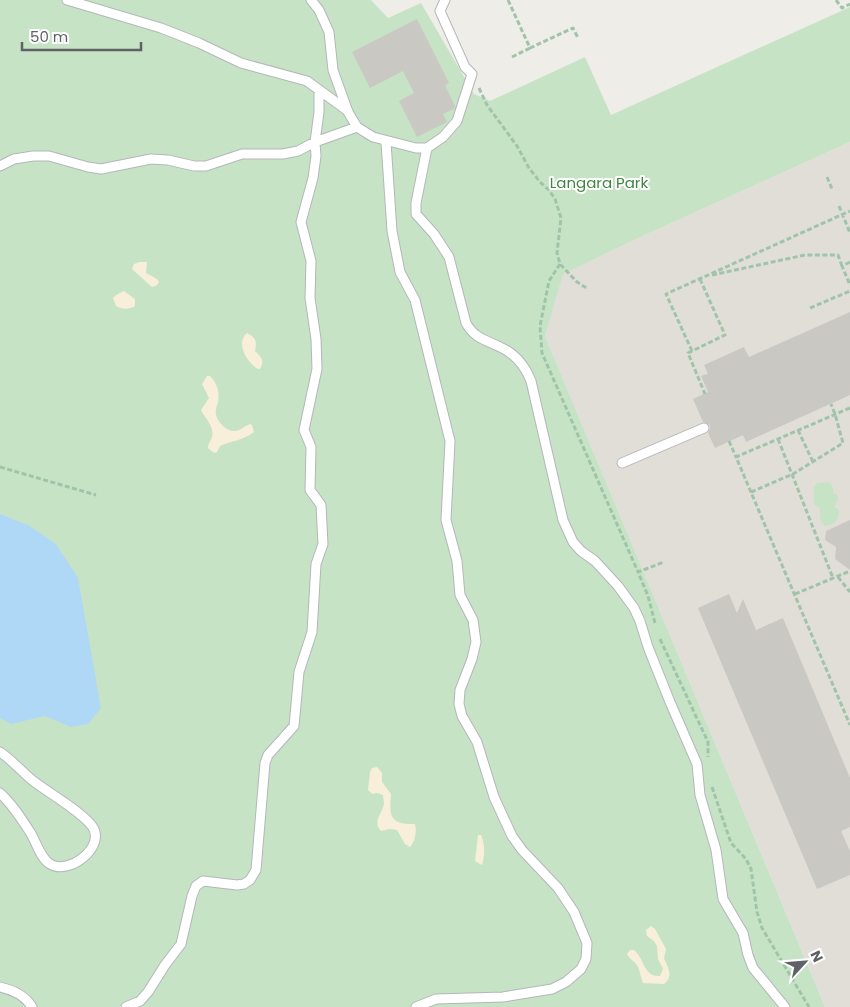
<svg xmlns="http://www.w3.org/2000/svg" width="850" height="1007" font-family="Poppins,sans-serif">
	<rect width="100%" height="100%" fill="#efede7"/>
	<path fill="#e1ded8" d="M850,142v865h-25l-280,-671 17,-62 72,-34z"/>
	<path fill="#c7e3c6" d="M0,0h371l17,18 33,-15 53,91 16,7 95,-44 26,58 239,-108v135l-216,98 -71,34 -18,62 280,671h-825z
		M828,482c4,2 6,6 5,11l4,2 1,5 -4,7 5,3c0,10 -4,15 -14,16 -6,-6 -5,-11 -5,-18l-6,-3v-18l3,-4z"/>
	<path fill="#f7efd9" d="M140,262h7l-1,11 11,6 2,3 -3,4 -4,1 -20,-18 2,-5z
		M124,291l11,8v7c-6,4 -14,3 -19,0l-3,-8 3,-3z
		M247,333c9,5 10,8 8,18 6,6 10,9 5,18h-2c-11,-6 -23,-26 -11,-36z
		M207,376h3c7,7 10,16 8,26 -1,4 -3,7 -2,12 1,8 11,18 20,17 5,-1 9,-5 14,-7l2,1 2,7c-10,8 -23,9 -34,14l-3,6 -3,1 -6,-5c0,-5 3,-7 4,-11 3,-10 -7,-19 -11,-27l8,-12 -7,-14z
		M377,767l5,6v9l9,12c-2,22 -1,31 24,30 2,7 0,18 -5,23l-5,-3 -8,-14 -8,-1 -8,2c-9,-9 1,-17 3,-27 0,-3 -1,-6 -1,-9l-6,-2 -5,1 -4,-4 2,-18 2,-4z
		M478,835h3c4,8 4,21 1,30l-7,-4z
		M651,926l4,3 11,20 -2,9c4,10 10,18 0,26l-21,-1c-2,-5 -3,-11 -5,-16 -3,-6 -8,-7 -11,-13l3,-4h4c11,9 9,27 26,26l3,-7 -5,-10 -1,-13 -3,-5 -7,-5 -1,-6z"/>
	<path fill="#afd8f6" d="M0,514l28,11 28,19 22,34 23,130 -13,16 -17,3 -26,-11 -34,8 -11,-6z"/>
	<path fill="#cac8c3" d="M417,19l32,64 -4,2 10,21 -1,3 -11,5 4,8 -30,15 -18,-36 15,-8 -11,-22 -33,17 -18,-36z
		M850,312v83l-104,47 -3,-7 -28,13 -7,-15 2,-4v-4l-7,-3 -10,-23 15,-7 -7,-16 7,-2 -4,-9 40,-18 5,10z
		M850,520v50l-15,-11 1,-12 -11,-7 1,-9z
		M729,594l8,19 6,-14 13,31 27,-12 67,160v49l-9,4 9,20v24l-33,14 -119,-281z"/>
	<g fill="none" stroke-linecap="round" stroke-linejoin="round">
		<g stroke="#b4b6ba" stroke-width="11">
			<path id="lane" d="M67,0l94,28 38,15 42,20 66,18 41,30
				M311,0l8,10 10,22 4,38 15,42 9,15 16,10 43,11h11l16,-11 14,-16 15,-47 -7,-7 -25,-56 5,-11
				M386,142l6,89 8,41 15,28 35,141 -4,79 11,41 3,34 13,25 3,22 -4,17 -12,31 -1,14 3,12 15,26 17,55 18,39 10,14 36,38 16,24 13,31 -1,16 -5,10 -15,13 -14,7 -49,8 -67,2 -20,8
				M427,148l-11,55v11l18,20 15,23 17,66c8,15 20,17 34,24 16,7 25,19 31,34l32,139 10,22 8,9 14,10 23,25 16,22 6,13 8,26 22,55 27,62 3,31 16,55 7,49 20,34 5,22 5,13 32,39
				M0,166l14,-7 19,-3h16l39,11 13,2 50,-10 17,1 26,6h12l36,-12h41l15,-3 17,-9 42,-15
				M622,463l82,-35
				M0,752c12,8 21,19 32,28 15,12 49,31 60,46 15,20 -23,50 -42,38 -10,-6 -14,-23 -20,-32 -9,-14 -18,-28 -30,-39
				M0,987c13,3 25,8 32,20
				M126,1007l14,-6 8,-9 17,-27 16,-21 11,-48 4,-10 7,-5 34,4 7,-1 6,-4 6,-10 9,-107 3,-8 26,-29 5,-54 13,-40 4,-68 7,-20 -2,-39 -11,-15 1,-43 -7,-17 13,-61 -1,-30 -6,-41 1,-37 -10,-39 12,-44 3,-22 -1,-14 4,-30v-22"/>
		</g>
		<path stroke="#a0c4aa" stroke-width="3" stroke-dasharray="5 2.5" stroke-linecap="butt" d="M508,0l22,48 43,-20 5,10
			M836,0l6,8 8,-4
			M512,57l18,-9
			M479,88l8,17 30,41 12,22 11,14 9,8 6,9 6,19 -4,35 3,11 17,18 11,7
			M827,177l5,12
			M839,206l11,27
			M850,262l-8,4 8,19
			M560,264l-11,17 -9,45 2,27 96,219
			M712,275l93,-20h33l4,11
			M700,279l25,56 -37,18 17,41
			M810,308l40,-17
			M692,351l-26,-57 184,-83
			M850,408l-114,49 114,268
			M798,430l15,32
			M778,439l55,139
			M729,441l7,16
			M0,467l96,28
			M751,492l42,-18 50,-31 -8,-29 -4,-10
			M838,577l12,15
			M795,594l55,-23
			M655,623l-7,-27 -10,-24 26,-10
			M660,639l48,103v15
			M712,787l19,56 15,16 5,10 6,43 5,16 47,79"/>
		<use href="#lane" stroke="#fff" stroke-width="9"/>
	</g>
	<g text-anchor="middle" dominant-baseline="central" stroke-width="4" stroke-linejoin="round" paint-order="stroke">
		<g font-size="15" fill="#408342" stroke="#fff">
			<text x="599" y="182">Langara Park</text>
		</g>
	</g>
	<g transform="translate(805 962) rotate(64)" stroke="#ffffff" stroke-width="4" paint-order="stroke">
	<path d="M0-4L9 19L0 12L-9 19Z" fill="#5e6165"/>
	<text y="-8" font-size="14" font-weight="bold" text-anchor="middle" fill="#5e6165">N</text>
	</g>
	<path d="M22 42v8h119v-8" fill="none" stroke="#5e6165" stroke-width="2.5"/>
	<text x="30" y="42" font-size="15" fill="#5e6165" stroke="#ffffff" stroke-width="4" paint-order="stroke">50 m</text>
</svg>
